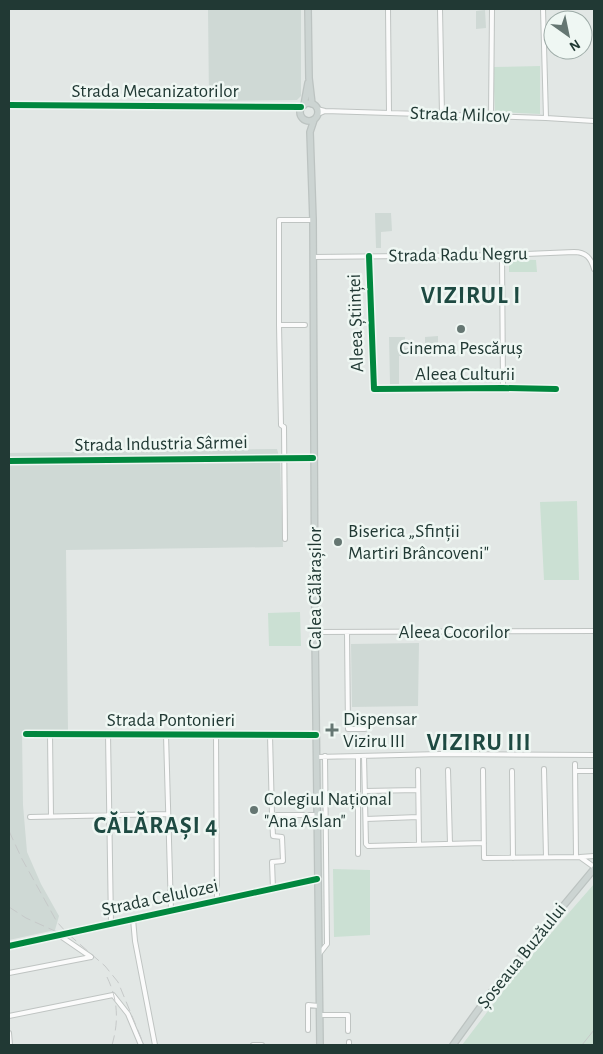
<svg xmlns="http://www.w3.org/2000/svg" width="603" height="1054" font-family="'Alegreya Sans',sans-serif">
	<rect width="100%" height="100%" fill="#e2e7e5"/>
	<path fill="#cfd9d5" d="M208,9h93v87l-4,4 -88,1z
		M485,10l1,18 -10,1v-18z
		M375,213h16l1,18 -11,1v16h-5z
		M438,336v19l-39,1v28h-9l-1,-47h16v11h20v-11z
		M277,449l3,11 3,87 -217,3 2,182 -46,-1 1,74 4,47 14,32 18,32 -4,14 -46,10v-487z
		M419,643l-1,63 -66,1 -1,-63z"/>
	<path fill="#cbe0d3" d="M540,66v48l-45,-2 -2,-45z
		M509,259l27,1 1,12h-28z
		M577,501l2,79h-35l-4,-78z
		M300,612l1,34h-32l-1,-33z
		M333,869l37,1v65l-36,2z
		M594,884v161h-132l58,-76z"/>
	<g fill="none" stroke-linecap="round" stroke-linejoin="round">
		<g stroke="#bfc4c2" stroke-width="6">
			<path id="minor" d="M388,9l1,104
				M440,9l2,106
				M543,9l3,109
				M9,105l292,2
				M317,109l8,2 221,7 48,3
				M318,114l7,-3
				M491,117l1,-108
				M502,255l1,133
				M369,256l5,133 129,-1 53,1
				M313,257l189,-2 72,-3c12,0 17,6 20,17
				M279,325v-105h34
				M9,461l304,-3
				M285,539l-1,-112 -3,-2 -2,-100h26
				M315,632l279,-1
				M347,633l1,96h17
				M26,734l290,1
				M50,734l1,82
				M108,734l3,190
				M166,735l5,176
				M216,735l1,166
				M270,735l2,80
				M358,756v98
				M364,756l2,88 2,2 116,-3
				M317,757l124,-3 153,1
				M575,764l1,93
				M544,769l2,88
				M418,770l1,74
				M448,770l2,74
				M483,770l1,88 96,-1
				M512,771l1,87
				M575,771h19
				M365,791l53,-1
				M30,817l138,-3
				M366,819l52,-2
				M594,856l-14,1 14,10
				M273,889l-1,-27 11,-1 -1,-24 -9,-1 -1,-21h45
				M133,919l2,22 20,104
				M59,935l32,22
				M320,953l7,-9 -2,-188
				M9,973l82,-16
				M319,1015h29v16
				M9,1016l104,-21 15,19 13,31
				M308,1030v-25l11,1
				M9,1033l1,12
				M349,1042v3
				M253,1045h9"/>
		</g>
		<g stroke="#bfc4c2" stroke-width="7">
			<path id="tertiary" d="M9,946l308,-67"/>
		</g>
		<g stroke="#bcc3c1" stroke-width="8">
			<path id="primary" d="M308,9l1,69 3,26
				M300 112a9 9 0 1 1 18 0a9 9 0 1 1-18 0Z
				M304,105l4,-22
				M314,120l-4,12 3,88 2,412 5,413
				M453,1045l36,-50 105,-126"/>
		</g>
		<use href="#minor" stroke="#fbfbfb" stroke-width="4"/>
		<use href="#tertiary" stroke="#fbfbfb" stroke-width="4.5"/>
		<use href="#primary" stroke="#ccd4d2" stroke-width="5.5"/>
		<path stroke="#c6c9c9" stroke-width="1" d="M582,1045l12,-15"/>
		<path stroke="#c6c9c9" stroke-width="1" stroke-dasharray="10 5" stroke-linecap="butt" d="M9,831l13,28 35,63 10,11 38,33 13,16 26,63
			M9,907l17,11 40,18
			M107,977c11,23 12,44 5,68"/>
		<g stroke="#eff7f3" stroke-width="9">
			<path id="cycleway" d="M9,105l292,2
				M369,256l5,133 129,-1 53,1
				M9,461l304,-3
				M26,734l290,1
				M9,946l308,-67"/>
		</g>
		<use href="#cycleway" stroke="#00873e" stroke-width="6"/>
	</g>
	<g fill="#657672" stroke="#eff7f3" stroke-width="2">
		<circle cx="461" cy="329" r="5"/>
		<circle cx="338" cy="542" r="5"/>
		<path d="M329.5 722.5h5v5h5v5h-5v5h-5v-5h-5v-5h5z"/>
		<circle cx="254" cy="810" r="5"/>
	</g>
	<g text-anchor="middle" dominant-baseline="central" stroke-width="5" stroke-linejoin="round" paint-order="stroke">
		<g font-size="19" fill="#213934" stroke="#eff7f3">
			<text x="155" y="91">Strada Mecanizatorilor</text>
			<text transform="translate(460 115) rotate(2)">Strada Milcov</text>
			<text transform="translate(458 255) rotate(-1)">Strada Radu Negru</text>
			<text transform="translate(356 323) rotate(-92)">Aleea Științei</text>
			<text x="465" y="374">Aleea Culturii</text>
			<text transform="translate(161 444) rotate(-1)">Strada Industria Sârmei</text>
			<text transform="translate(315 588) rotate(-90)">Calea Călărașilor</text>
			<text x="454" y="632">Aleea Cocorilor</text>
			<text x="171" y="720">Strada Pontonieri</text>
			<text transform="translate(160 898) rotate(-12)">Strada Celulozei</text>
			<text transform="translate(522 956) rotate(-51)">Șoseaua Buzăului</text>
		</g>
		<g font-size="19" fill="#213934" stroke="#eff7f3" text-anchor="start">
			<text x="461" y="348" text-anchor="middle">Cinema Pescăruș</text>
			<text x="348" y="531">Biserica „Sfinții<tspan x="348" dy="22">Martiri Brâncoveni"</tspan></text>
			<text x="343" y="719">Dispensar<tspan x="343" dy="22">Viziru III</tspan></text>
			<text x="264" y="799">Colegiul Național<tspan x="264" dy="22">"Ana Aslan"</tspan></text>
		</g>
		<g font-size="24" font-weight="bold" letter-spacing="1" fill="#1e4a42" stroke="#eff7f3">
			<text x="471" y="296">VIZIRUL I</text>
			<text x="479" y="743">VIZIRU III</text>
			<text x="156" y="826">CĂLĂRAȘI 4</text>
		</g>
	</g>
	<rect width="603" height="1054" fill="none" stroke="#213934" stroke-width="20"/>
	<g transform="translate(568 35) rotate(147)"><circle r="24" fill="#eff7f3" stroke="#9daba7"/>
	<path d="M0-4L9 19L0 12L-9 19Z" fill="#657672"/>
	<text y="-8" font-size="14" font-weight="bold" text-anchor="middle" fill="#213934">N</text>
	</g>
</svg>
